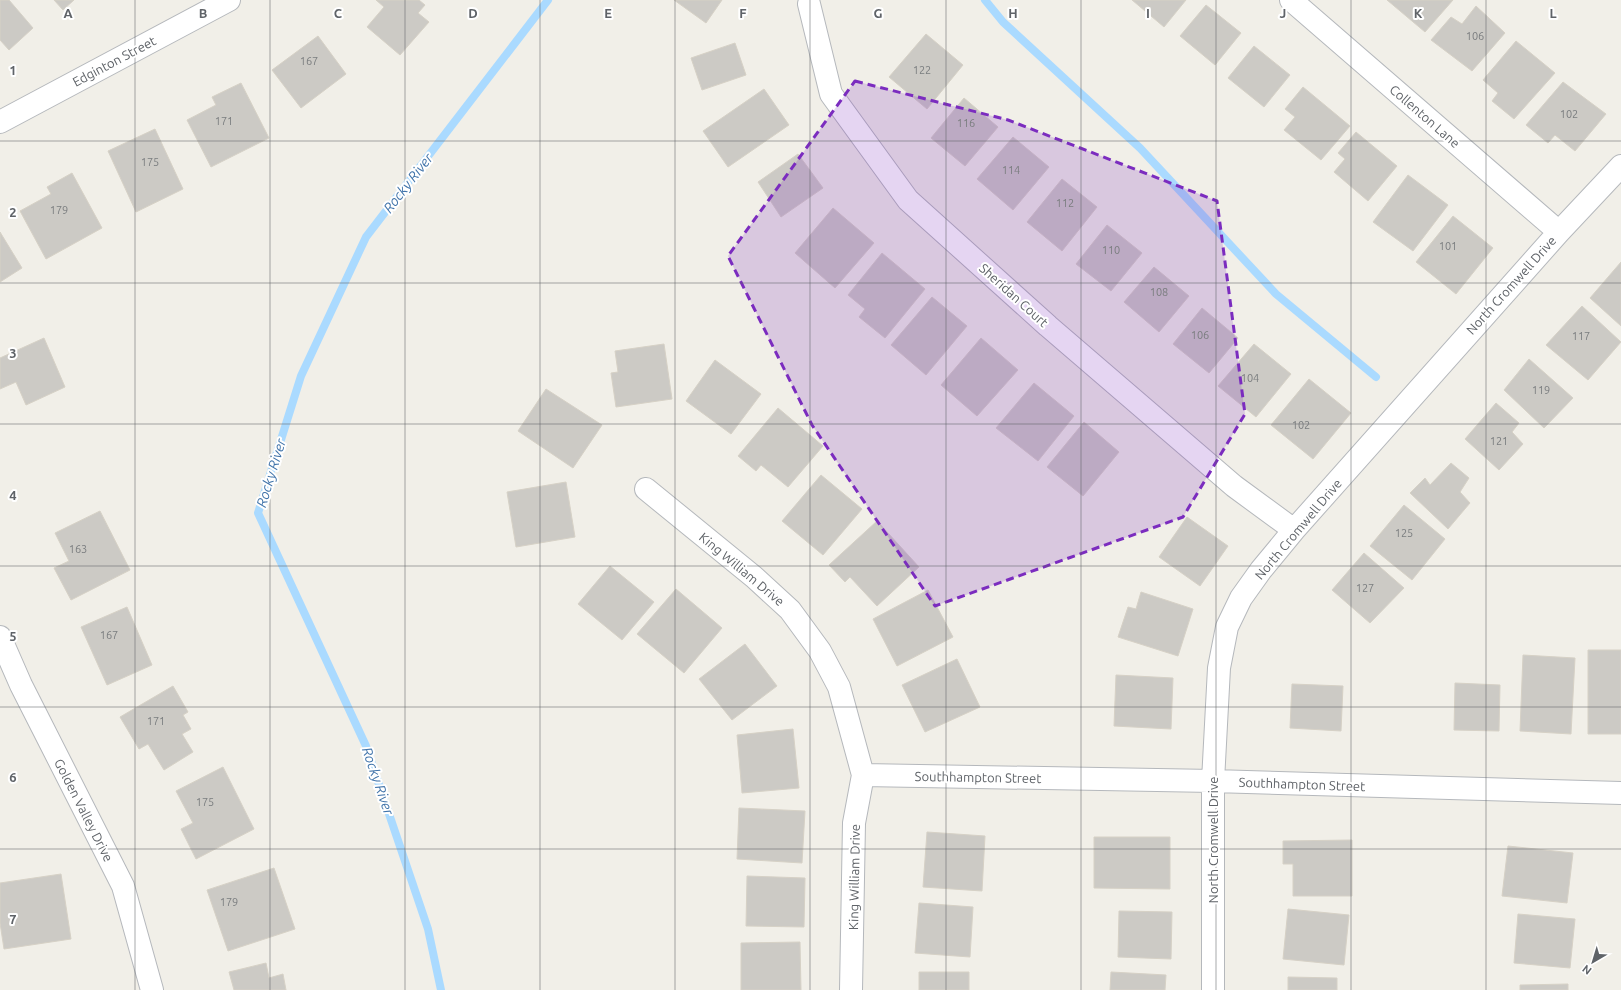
<svg xmlns="http://www.w3.org/2000/svg" width="1621" height="990" font-family="Ubuntu,sans-serif">
	<rect width="100%" height="100%" fill="#f1efe8"/>
	<g fill="none" stroke-linecap="round" stroke-linejoin="round">
		<path stroke="#aadaff" stroke-width="8" d="M985,0l18,22 137,126 136,146 100,83
			M441,990l-13,-61 -62,-183 -108,-233 43,-137 65,-139 182,-237"/>
	</g>
	<path fill="#cccac5" stroke="#d6d1c6" d="M0,0h9l24,28 -24,22 -9,-10z
		M54,0h20l-11,10z
		M376,0h43l6,5 -7,8 11,9 -29,33 -33,-28 17,-20z
		M674,0h48l-16,23z
		M1132,0h54l-22,27z
		M1387,0h66l-28,32z
		M1206,5l35,28 -26,32 -35,-29z
		M1476,6l29,27 -33,38 -41,-31 20,-23 11,7z
		M926,34l37,31 -36,44 -38,-32z
		M318,36l28,38 -45,34 -29,-38z
		M1516,41l39,32 -41,46 -22,-18 6,-8 -15,-13z
		M735,43l11,32 -44,15 -11,-32z
		M1254,46l36,29 -26,32 -36,-29z
		M1563,82l43,32 -31,37 -20,-16 -7,8 -22,-18z
		M241,83l28,55 -58,29 -24,-47 29,-15 -4,-8z
		M1303,87l47,39 -29,34 -37,-30 11,-13 -10,-8z
		M764,89l25,36 -61,42 -25,-36z
		M964,98l34,29 -33,39 -34,-28z
		M155,129l28,60 -47,23 -28,-61z
		M1356,132l41,34 -29,35 -34,-29 11,-13 -7,-6z
		M1013,137l36,30 -36,43 -36,-31z
		M798,154l25,34 -42,29 -23,-35z
		M72,173l30,55 -56,31 -26,-48 31,-17 -4,-7z
		M1408,175l40,30 -35,46 -40,-29z
		M1062,179l35,28 -35,44 -35,-29z
		M833,208l41,35 -39,45 -40,-35z
		M1453,216l40,32 -37,46 -40,-32z
		M1107,225l35,28 -31,38 -35,-27z
		M0,232l22,36 -22,14z
		M882,253l43,36 -40,49 -26,-21 6,-8 -17,-14z
		M1621,262v64l-31,-28z
		M1154,267l35,29 -30,36 -35,-30z
		M932,297l35,29 -41,49 -35,-30z
		M1582,306l39,36 -33,38 -42,-35z
		M1202,308l36,30 -29,35 -36,-29z
		M44,338l21,49 -39,18 -10,-23 -16,7v-31z
		M981,338l37,32 -41,46 -36,-31z
		M664,344l8,55 -56,8 -5,-34 7,-1 -3,-21z
		M1254,344l37,30 -35,43 -38,-31z
		M1529,359l44,39 -29,30 -40,-38z
		M715,360l46,34 -30,40 -45,-33z
		M1309,379l42,34 -38,46 -42,-34z
		M1034,383l40,33 -36,45 -42,-33z
		M546,389l56,36 -29,43 -55,-37z
		M1496,403l23,20 -7,9 11,12 -24,26 -34,-31z
		M778,408l45,38 -35,41 -27,-22 -5,6 -18,-15z
		M1084,422l35,30 -36,44 -36,-29z
		M1451,463l18,15 -9,14 10,11 -22,26 -38,-36 15,-15 5,7z
		M821,475l41,34 -39,46 -41,-34z
		M566,482l9,55 -59,10 -9,-55z
		M1404,505l41,34 -33,41 -42,-34z
		M100,511l30,59 -59,30 -17,-32 15,-7 -14,-28z
		M1187,517l41,29 -28,40 -41,-29z
		M877,521l42,46 -42,39 -27,-29 -5,5 -16,-17z
		M1364,553l40,35 -34,35 -38,-33z
		M610,566l44,36 -32,38 -44,-36z
		M676,589l46,39 -38,45 -47,-39z
		M928,590l25,47 -56,29 -24,-47z
		M1141,592l52,17 -15,47 -60,-19 10,-30 8,2z
		M127,607l25,58 -45,20 -26,-58z
		M745,644l32,42 -45,34 -33,-41z
		M1588,650h33v84h-33z
		M1523,655l52,3 -4,76 -51,-3z
		M957,659l23,48 -55,25 -23,-47z
		M1116,675l57,3 -2,51 -57,-3z
		M1455,683l45,2 -1,46 -45,-1z
		M1292,684l51,2 -2,45 -51,-3z
		M173,686l15,26 -5,3 8,14 -9,5 11,18 -29,18 -16,-26 -9,5 -19,-32z
		M793,729l6,59 -57,5 -5,-58z
		M223,767l31,62 -58,30 -15,-30 12,-6 -17,-32z
		M739,808l66,3 -3,52 -65,-4z
		M927,832l58,4 -3,55 -59,-4z
		M1094,837h76v52l-76,-1z
		M1352,840v56h-59v-32h-10v-23z
		M1508,846l65,7 -6,50 -65,-7z
		M274,868l21,61 -67,22 -21,-61z
		M61,874l10,65 -67,10 -4,-26v-40z
		M747,876l58,2 -1,49 -58,-1z
		M919,903l54,4 -3,50 -55,-4z
		M1288,909l61,6 -5,50 -61,-6z
		M1119,911l53,1 -1,47 -53,-2z
		M1518,914l57,5 -5,49 -56,-5z
		M800,942l1,48h-60v-47z
		M266,963l3,15 14,-4 3,16h-52l-5,-18z
		M919,972h50v18h-50z
		M1111,972l55,3 -1,15h-55z
		M1288,977l49,1v12h-49z
		M1568,984v6h-48v-5z"/>
	<g fill="none" stroke-linecap="round" stroke-linejoin="round">
		<g stroke="#b5b8bc" stroke-width="24">
			<path id="minor" d="M1291,0l268,232
				M809,4l22,90 77,106 140,126 186,160 60,44
				M0,122l229,-122
				M646,489l108,88 36,33 30,41 19,36 24,88 -9,48 -3,167
				M0,637l21,48 102,201 29,104
				M863,775l350,6 408,12
				M1213,990v-209l6,-113 8,-41 14,-29 20,-28 33,-40 265,-298 62,-66"/>
		</g>
		<use href="#minor" stroke="#fff" stroke-width="22"/>
	</g>
	<path fill="#7b2cbf" fill-opacity="0.2" stroke="#7b2cbf" stroke-width="3" stroke-dasharray="8 5" stroke-linejoin="round" d="M855,81l153,39 209,81 28,213 -62,103 -248,89 -123,-181 -84,-169z"/>
	<path fill="none" stroke="#5f6368" stroke-width="1" stroke-opacity="0.55" d="M135,0v990M270,0v990M405,0v990M540,0v990M675,0v990M810,0v990M946,0v990M1081,0v990M1216,0v990M1351,0v990M1486,0v990M0,141h1621M0,283h1621M0,424h1621M0,566h1621M0,707h1621M0,849h1621"/>
	<g text-anchor="middle" dominant-baseline="central" stroke-width="4" stroke-linejoin="round" paint-order="stroke">
		<g font-size="11" fill="#7a7d7f">
			<text x="1475" y="36">106</text>
			<text x="309" y="61">167</text>
			<text x="922" y="70">122</text>
			<text x="1569" y="114">102</text>
			<text x="224" y="121">171</text>
			<text x="966" y="123">116</text>
			<text x="150" y="162">175</text>
			<text x="1011" y="170">114</text>
			<text x="1065" y="203">112</text>
			<text x="59" y="210">179</text>
			<text x="1448" y="246">101</text>
			<text x="1111" y="250">110</text>
			<text x="1159" y="292">108</text>
			<text x="1200" y="335">106</text>
			<text x="1581" y="336">117</text>
			<text x="1250" y="378">104</text>
			<text x="1541" y="390">119</text>
			<text x="1301" y="425">102</text>
			<text x="1499" y="441">121</text>
			<text x="1404" y="533">125</text>
			<text x="78" y="549">163</text>
			<text x="1365" y="588">127</text>
			<text x="109" y="635">167</text>
			<text x="156" y="721">171</text>
			<text x="205" y="802">175</text>
			<text x="229" y="902">179</text>
		</g>
		<g font-size="13" fill="#5f6368" stroke="#fff">
			<text transform="translate(114 61) rotate(-28)">Edginton Street</text>
			<text transform="translate(1425 116) rotate(41)">Collenton Lane</text>
			<text transform="translate(1511 285) rotate(-48)">North Cromwell Drive</text>
			<text transform="translate(1014 295) rotate(42)">Sheridan Court</text>
			<text transform="translate(1298 529) rotate(-50)">North Cromwell Drive</text>
			<text transform="translate(742 569) rotate(40)">King William Drive</text>
			<text transform="translate(978 777) rotate(1)">Southhampton Street</text>
			<text transform="translate(1302 784) rotate(2)">Southhampton Street</text>
			<text transform="translate(84 810) rotate(63)">Golden Valley Drive</text>
			<text transform="translate(1213 840) rotate(-90)">North Cromwell Drive</text>
			<text transform="translate(854 877) rotate(-89)">King William Drive</text>
		</g>
		<g font-size="14" font-style="italic" fill="#4174aa" stroke="#fff">
			<text transform="translate(408 183) rotate(-52)">Rocky River</text>
			<text transform="translate(271 473) rotate(-73)">Rocky River</text>
			<text transform="translate(378 781) rotate(71)">Rocky River</text>
		</g>
	</g>
	<g font-size="13" text-anchor="middle" font-weight="bold" fill="#5f6368" stroke="#fff" stroke-width="4" stroke-linejoin="round" paint-order="stroke">
		<text x="68" y="18">A</text>
		<text x="203" y="18">B</text>
		<text x="338" y="18">C</text>
		<text x="473" y="18">D</text>
		<text x="608" y="18">E</text>
		<text x="743" y="18">F</text>
		<text x="878" y="18">G</text>
		<text x="1013" y="18">H</text>
		<text x="1148" y="18">I</text>
		<text x="1283" y="18">J</text>
		<text x="1418" y="18">K</text>
		<text x="1553" y="18">L</text>
		<text x="13" y="75">1</text>
		<text x="13" y="217">2</text>
		<text x="13" y="358">3</text>
		<text x="13" y="500">4</text>
		<text x="13" y="641">5</text>
		<text x="13" y="782">6</text>
		<text x="13" y="924">7</text>
	</g>
	<g transform="translate(1593 962) rotate(218)" stroke="#ffffff" stroke-width="3" paint-order="stroke">
	<path d="M0-3L7 15L0 10L-7 15Z" fill="#5f6368"/>
	<text y="-6" font-size="11" font-weight="bold" text-anchor="middle" fill="#5f6368">N</text>
	</g>
</svg>
